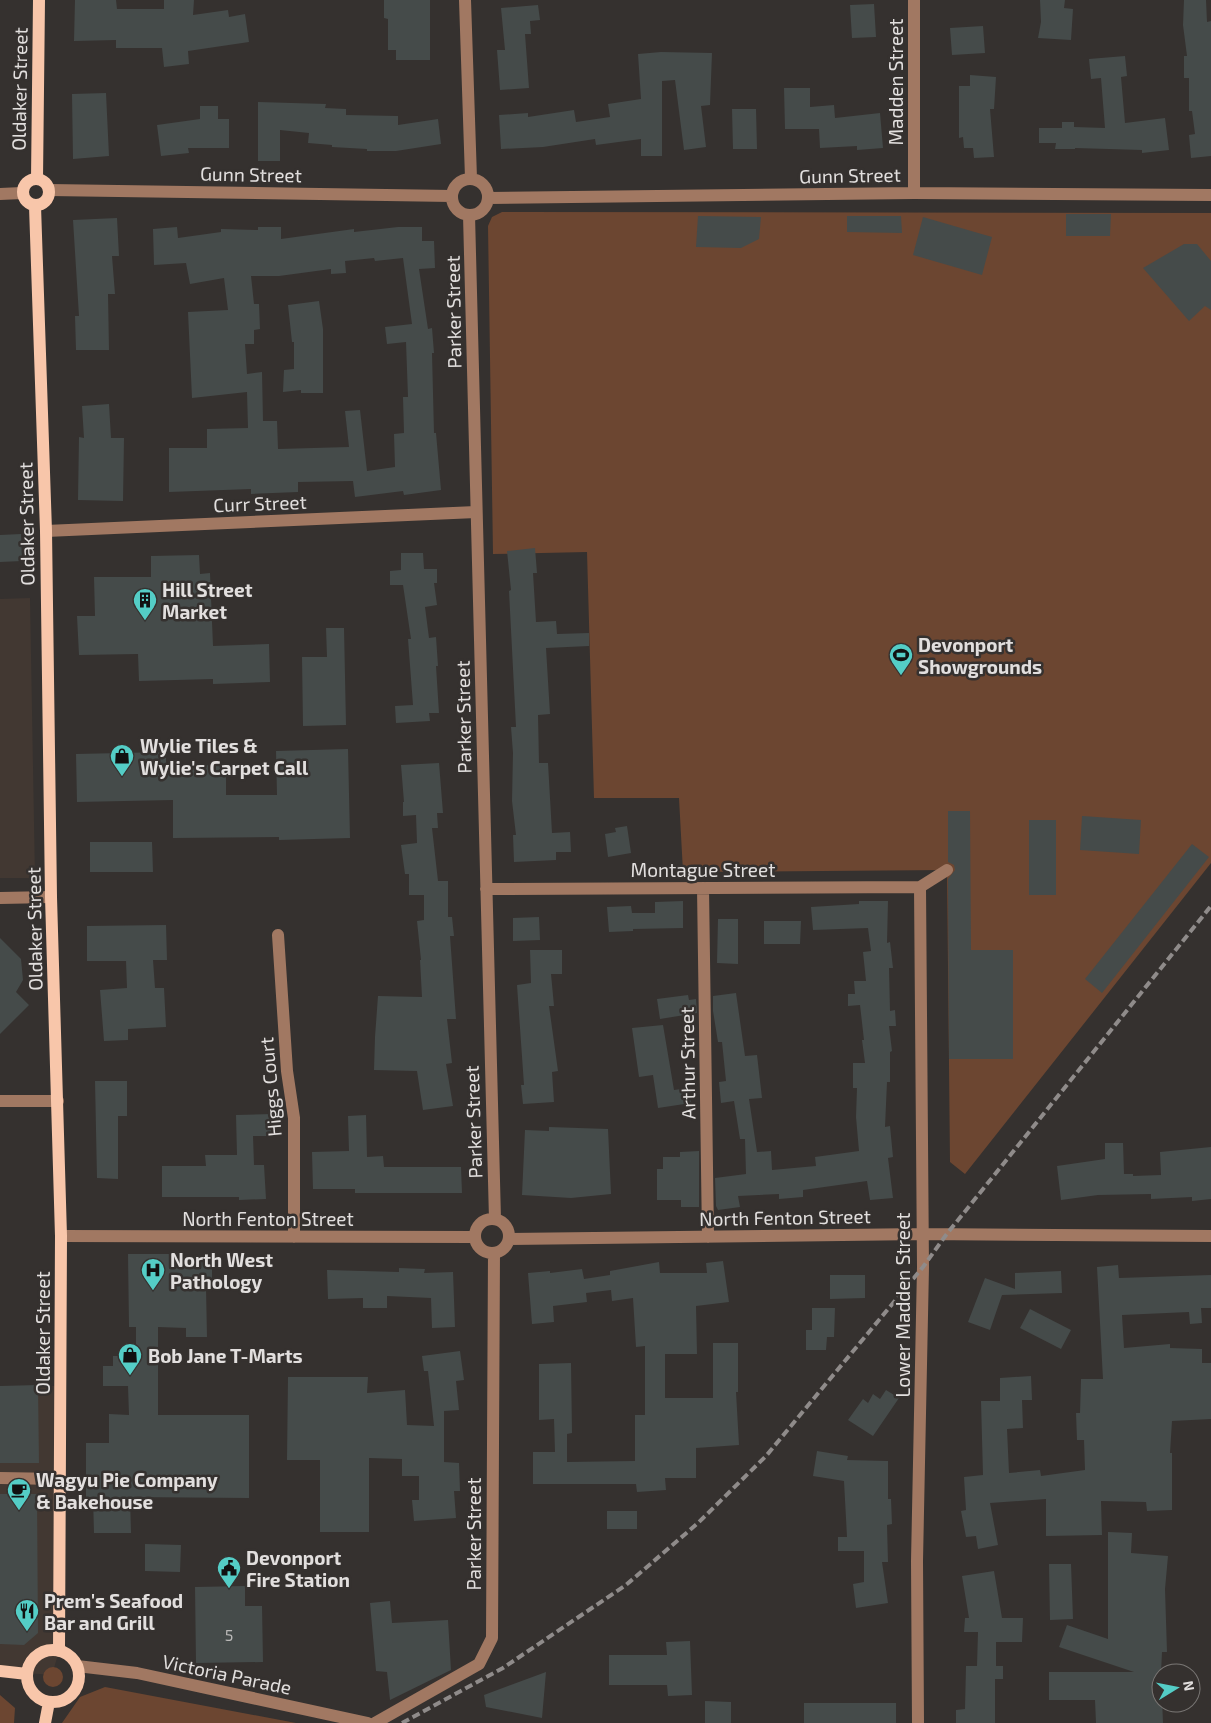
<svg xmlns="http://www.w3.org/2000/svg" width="1211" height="1723" font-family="'Exo 2',sans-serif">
	<rect width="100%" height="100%" fill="#35312f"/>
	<path fill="#423832" d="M30,598l5,280h-35v-279z
		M0,1386h61l-2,265 -7,24 -52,-4z"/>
	<path fill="#6c4631" d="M502,212l709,1v650l-246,311 -15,-12 -3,-292 -264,2 -4,-74h-85l-7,-246 -94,2 -5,-328 4,-9z
		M43 1677a10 10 0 1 1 20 0a10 10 0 1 1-20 0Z
		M105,1687l191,36h-234l18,-26z
		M0,1695l15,13 -1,15h-14z"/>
	<path fill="#454b4a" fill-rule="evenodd" d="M75,0h41l1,9h47v-9h30l-1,15 35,-5 1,7 16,-3 4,28 -61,9 1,13 -25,3 -2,-19h-46v-8l-42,1z
		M384,0h46v60h-34v-10h-8v-31l-4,-1z
		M1040,0h25l-1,8 9,1 -2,31 -33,-2 3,-16z
		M1184,0h22l1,22 4,-1v135l-20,2 -2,-23 6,-1 -3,-23h-3v-33h-5v-22h3l-4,-31z
		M874,4l2,33 -24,1 -2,-33z
		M538,5l2,15 -10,1 1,13h-6l4,54 -29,2 -3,-40h8l-4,-42z
		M983,26l2,27 -33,2 -2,-27z
		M661,52l51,1 -2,52 -9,1 5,41 -22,3 -9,-70 -13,1v75h-21v-17l-45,6 -1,-6 -52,8 -42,2 -2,-34 29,-2v4l46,-7 2,12 34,-5 -2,-13 33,-5 -3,-45z
		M1125,56l2,20 -6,1 4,46 40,-5 4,32 -27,3v-3l-67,-2v1h-20l1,-6h-17v-15h23v-6h12v5l31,1 -4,-50 -10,1 -2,-20z
		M970,75l26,2 -2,32h-4l4,48 -20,1 -1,-10h-9l-1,-11 -4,1v-52h11z
		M784,88h26v19l24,-2 1,13 45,-5 3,35 -26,2v-4l-37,2 -1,-19h-34z
		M106,93l3,63 -36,3 -1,-65z
		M258,102l68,2 -1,4 21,1v6l52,1v9l40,-6 3,25 -45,7h-29v-2l-35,-2v-2l-24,-2 1,-10 -29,-3v31h-22z
		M200,106h18v13h11v29h-41l1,5 -28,3 -4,-31 43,-6z
		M732,109h24l1,40h-24z
		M1066,214h45l-1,22h-44z
		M698,216l63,1 -2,22 -18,9 -45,-1z
		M847,216h54l1,17 -55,-1z
		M923,217l69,20 -10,38 -69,-20z
		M117,218l2,38h-7l3,38h-7l1,56h-33l-1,-34h4l-6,-96z
		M177,227l1,11 43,-6v-3l37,1v-3h23v12l73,-10v3l44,-5h24v14h12l1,27 -16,1 9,60 4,-1 2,25h-2l2,80h2l5,57 -37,5 -1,-4 -48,6 -2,-16 -55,1v10l-47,2v-5l-82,3v-44h38v-19l41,-1 -1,-36 -55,6 -4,-86 40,-2 -4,-32 -34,6 -4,-21 -32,2 -1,-36zM374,258l1,3 28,-3 9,66 -27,3 2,17 19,-2 2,55h-5l1,36 -10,1 1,33 -28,4 -7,-61 -15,1 4,36 -71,2 -1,-28h-14l-1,-49 -15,2 -2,-30h9v-14l6,-1 -1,-25h-5l-3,-28h28l52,-7v5l15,-1 -1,-12z
		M1184,244h13l14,17v49l-6,-4 -16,15 -46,-53z
		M319,301l4,28v64h-22v-3l-18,2 1,-22 10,-1v-27h-2l-4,-37z
		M109,404l2,34h13l-1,63 -45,-1 1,-63 5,1 -2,-32z
		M21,534l1,27 -22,1v-27z
		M535,548l2,25h-4l3,49 20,-1 1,13 32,-1v13l-43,2 4,66 -12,1 1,48h9l4,70 18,-1 1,20h-15v8l-42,2 -1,-27h3l-4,-34 1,-48 -2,-26h5l-7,-136 2,-1 -4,-39z
		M401,553h22l1,16h13v14h-3l3,22 -12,2 4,31 7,-1 2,29h-2l3,47h-10l1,8 -34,2 -1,-17 18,-1 -5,-66h3l-8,-54h-13v-14l11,-1z
		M199,555l1,19 10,-1 3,73 56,-2 1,38 -57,2v-5l-74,2 -1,-27 -59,1 -2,-39h18l-1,-39h57v-21z
		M326,628h18l2,97 -43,1 -1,-69h25z
		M348,749l2,89 -71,2v-3l-106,1v-38l-96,2 -1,-48 90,-2v14l60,-1v30h51l-1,-44z
		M439,763l4,50h-6l1,15h-6l6,53h10v36h4l2,19h-4l6,83h-9l5,44 -6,1 7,42 -30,4 -6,-39 -43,-1 1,-33 3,-41 44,1 -2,-37h1l-4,-39 7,-1v-25h-15v-21h-4l-4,-29 16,-2 -1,-28 -13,1v-14h1l-3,-37z
		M948,811h22l1,139h42v109h-64l-1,-180 7,-9 -1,-5 -6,-3z
		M1082,816l59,4 -2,34 -59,-4z
		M1029,820h27v75h-27z
		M627,826l4,27 -23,4 -3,-23 11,-2 -1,-4z
		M90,842h62l1,30h-63z
		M1192,844l17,13 -107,136 -17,-14z
		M683,901v27l-50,1v2l-24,1 -2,-25 24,-1 1,7h23v-11z
		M859,901h29l-1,42 3,-1 3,26h-4l1,43 5,-1 1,16h-7l3,25 -2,1v30h-3l-2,45 5,-1 3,31 -5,1 5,40 -23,2 -3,-19 -64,9v7l-24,2v-5l-41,2 2,11 -22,3 -2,-4 -1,-28 31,-4 -1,-35h-5l-6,-38 -13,2 -2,-21 7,-1 -4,-39h-4l-5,-31v-15l23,-3 9,63 12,-1 5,43 -13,1 8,53 14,-1 1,19 44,-4 -1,-9 44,-6 -3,-34 1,-29h-4v-25h12l-3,-23h2l-4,-35 -12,1v-12h7l-1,-13h12l-3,-29 8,-1 -3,-23 -55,2 -2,-23 48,-3z
		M539,917l1,23 -27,1v-23z
		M718,919h20v45l-21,-1z
		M764,921h37l-1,23h-36z
		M166,925l1,35h-14l2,28h9l2,39 -38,2v11l-24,1 -4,-51 27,-2 -1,-27h-39v-35z
		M0,938l21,21 2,21 -7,12 13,13 -29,29z
		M530,950h32v24h-11l3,32h-5l9,65 -6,1 2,30 -31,2 -2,-19h3l-7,-100 14,-2z
		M688,995l1,5 7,-1 1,14 -37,6 -3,-20z
		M663,1025l11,65 14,-2 3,15 -33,5 -5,-33 -14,2 -7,-49z
		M95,1081h32v35h-9v63l-21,-1z
		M272,1114v22h-19l1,29h10l2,34 -27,1v-3h-77v-31h44l-1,-11h32l-1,-40z
		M366,1115l1,42 16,-1 1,11h77l1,26h-107v-4h-42l-1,-37 37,-1 -1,-35z
		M549,1127l59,2 3,65 -40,4 -49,-3 3,-65 24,1z
		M1105,1143h18l1,31h9v2l28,-1 -1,-23 51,-5v52l-19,2v-4l-41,2v-5l-53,1 -37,5 -4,-34 48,-7z
		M699,1151v56h-18v-7h-24v-31h6v-12h17v-5z
		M128,1254h49v6h35v27h-6l1,50h-21v-9l-28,-1v88h91v83l-119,-1 1,36h-37l-1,-36h-7v-54h23v-29l20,1 -1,-29h-25v-20h10v-10h23v-29h-7z
		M723,1261l6,41 -33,4 1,48h-32v44h48v-55h25v49h-2l3,53 -43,3v30h-31l1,12 -29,2 -1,-8h-103v-32h22l-1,-33 -15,1v-56l32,-1 1,70 -5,1v28l68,-1v-46h10v-69l-9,1 -3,-49 -21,3 -1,-11 -25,3 1,9 -34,4 1,16 -22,2 -4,-51 22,-2v2l32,-4 2,10 26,-4v-4l49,-9 1,11h47l-1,-10z
		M1118,1265l1,13 92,-3v33h-10l1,15 -12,1 -1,-12 -67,3 2,33 46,-4v4l32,1v14h9v56l-39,2 -2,32h2v57l-25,1 -1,-9 -45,-1 1,34 -56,1v-37l-56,4 8,42 -20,4 -2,-13 -10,1 -5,-26 5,-1 -2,-33 19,-2 -2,-74h19v-23l31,-2 1,24h-10l1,28 -16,1 2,44 31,-3 1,6 44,-6 -1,-30h-7l-1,-27h4l1,-34h22l-6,-112z
		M399,1268l26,1 -1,4 29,-1 2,55 -23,1 -1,-30 -44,-2v12h-24v-10l-35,1 -1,-29 72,2z
		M1061,1271l1,22 -60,2 -12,35 -22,-8 17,-44 30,11v-16z
		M830,1275h35v23l-35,1z
		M812,1308h23l-1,29h-7l-1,13h-20v-20h6z
		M1030,1309l41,21 -10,19 -41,-21z
		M460,1351l4,29 -8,1 3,29 -15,1v51l15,1 1,28h-6l2,27 -42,3 -2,-21h7v-24h-17v-17l-33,-1v74h-49v-72h-33l1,-83h80l-1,16 38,-3 2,35 27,1 -6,-55h-4l-2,-15z
		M38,1385l1,78h-39v-77z
		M886,1390l13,8 -26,38 -25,-16 15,-21 5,4 5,-9 7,5z
		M817,1451l31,5 -1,4 41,1v38h3l1,25 -5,1 1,37h-6l6,41 -32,5 -3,-24 11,-2v-31h-26v-14h9l-3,-56 -31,-5z
		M0,1494h37l1,139 -14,12 -24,-1z
		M607,1511h30v18h-30z
		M1108,1532l24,1 -1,20 37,3 -3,33 2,63h-5l-1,21 2,50h-67l-1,-23h-46v-28h85l-75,-25 8,-22 41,14z
		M145,1544l36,1 -1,27 -35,-1z
		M1049,1564h22l2,55 -23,1z
		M994,1571l8,47h21l-1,24h-26v24h7v13h-8v44h-39v-13l9,-1 1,-43h11l1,-34h-14l1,-14h4l-7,-42z
		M245,1586v20h17l1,56 -67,1 -1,-76z
		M390,1601l2,22 56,-3 3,50 -61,30 -3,-28 -11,-1 -6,-68z
		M690,1641l2,54 -24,1 -1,-11h-58v-30h58l-1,-13z
		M546,1672l-4,46 -56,-11 -2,-12z
		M705,1701l26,1v21h-26z
		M804,1703h92v20h-92z"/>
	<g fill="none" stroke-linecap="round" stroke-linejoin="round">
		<path stroke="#a17862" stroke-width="12" d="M465,0l6,178
			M914,0v193
			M452 197a18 18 0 1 1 36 0a18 18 0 1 1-36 0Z
			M49,190l403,6
			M0,194l22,-1
			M489,198l425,-5 297,2
			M469,215l26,1004
			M46,531l430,-19
			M920,887l27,-17
			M703,888l5,349
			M486,889l434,-2
			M0,898l51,-1
			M278,935l9,136 7,47v119
			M0,1101h58
			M475 1236a17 17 0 1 1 34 0a17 17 0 1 1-34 0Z
			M61,1236l414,1
			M509,1239l413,-5 289,2
			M0,1478l59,1
			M77,1666l60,7 231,50
			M375,1723l104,-59 13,-26 2,-385
			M918,1723l-1,-162 6,-294 -3,-380"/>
		<path stroke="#f8c6aa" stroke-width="12" d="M23 192a13 13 0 1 1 26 0a13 13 0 1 1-26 0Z
			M37,179l2,-179
			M35,206l11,325 5,366 10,339 -2,415
			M27 1676a26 26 0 1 1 52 0a26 26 0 1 1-52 0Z
			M0,1671l27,3
			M45,1723l4,-21"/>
		<path stroke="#8f8b8a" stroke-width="4" stroke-dasharray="8 4" stroke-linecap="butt" d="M402,1723l101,-55 123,-83 72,-62 68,-67 157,-189 23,-32 265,-329"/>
	</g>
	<defs>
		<g id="building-pin" transform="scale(1.25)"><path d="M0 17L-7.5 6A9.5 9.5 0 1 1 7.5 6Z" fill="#54cdc6" stroke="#35312f"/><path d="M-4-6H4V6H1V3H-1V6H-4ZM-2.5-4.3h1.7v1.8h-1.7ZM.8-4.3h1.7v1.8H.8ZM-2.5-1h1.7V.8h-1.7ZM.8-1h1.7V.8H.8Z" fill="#111"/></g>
		<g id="stadium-pin" transform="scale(1.25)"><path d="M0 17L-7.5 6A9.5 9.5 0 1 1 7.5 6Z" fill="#54cdc6" stroke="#35312f"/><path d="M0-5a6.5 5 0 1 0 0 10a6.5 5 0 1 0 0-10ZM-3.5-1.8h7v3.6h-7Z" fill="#111"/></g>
		<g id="shop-pin" transform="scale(1.25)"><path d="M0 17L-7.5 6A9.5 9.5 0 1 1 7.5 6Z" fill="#54cdc6" stroke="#35312f"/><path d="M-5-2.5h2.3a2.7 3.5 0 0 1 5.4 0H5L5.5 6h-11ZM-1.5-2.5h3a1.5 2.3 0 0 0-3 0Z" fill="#111"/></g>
		<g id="hospital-pin" transform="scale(1.25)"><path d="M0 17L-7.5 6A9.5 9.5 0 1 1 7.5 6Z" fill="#54cdc6" stroke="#35312f"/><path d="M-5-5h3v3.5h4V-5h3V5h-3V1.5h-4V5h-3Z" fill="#111"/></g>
		<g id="cafe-pin" transform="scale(1.25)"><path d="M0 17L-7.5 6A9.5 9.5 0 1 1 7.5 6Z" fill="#54cdc6" stroke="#35312f"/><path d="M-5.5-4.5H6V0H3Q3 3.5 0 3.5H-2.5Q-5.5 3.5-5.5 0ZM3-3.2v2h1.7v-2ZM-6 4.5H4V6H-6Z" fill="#111"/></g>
		<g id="civic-pin" transform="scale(1.25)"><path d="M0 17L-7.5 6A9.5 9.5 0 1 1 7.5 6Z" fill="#54cdc6" stroke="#35312f"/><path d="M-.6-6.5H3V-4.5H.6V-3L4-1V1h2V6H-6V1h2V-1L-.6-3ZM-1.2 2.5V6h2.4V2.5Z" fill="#111"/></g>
		<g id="restaurant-pin" transform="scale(1.25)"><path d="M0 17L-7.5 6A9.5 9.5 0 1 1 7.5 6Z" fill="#54cdc6" stroke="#35312f"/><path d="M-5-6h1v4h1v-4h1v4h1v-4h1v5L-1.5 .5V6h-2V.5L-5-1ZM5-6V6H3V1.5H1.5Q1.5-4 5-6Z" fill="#111"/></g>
	</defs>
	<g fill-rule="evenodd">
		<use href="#building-pin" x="145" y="600"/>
		<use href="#stadium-pin" x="901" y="655"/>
		<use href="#shop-pin" x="122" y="756"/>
		<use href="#hospital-pin" x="153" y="1270"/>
		<use href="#shop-pin" x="130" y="1355"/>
		<use href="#cafe-pin" x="19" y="1490"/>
		<use href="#civic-pin" x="229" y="1568"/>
		<use href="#restaurant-pin" x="27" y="1611"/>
	</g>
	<g text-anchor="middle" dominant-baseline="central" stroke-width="5" stroke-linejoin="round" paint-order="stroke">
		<g font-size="16" fill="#bbbab9">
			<text x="229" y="1634">5</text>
		</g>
		<g font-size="19" fill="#e2dfde" stroke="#35312f">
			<text transform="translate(895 82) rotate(-90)">Madden Street</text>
			<text transform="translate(19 89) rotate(-89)">Oldaker Street</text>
			<text transform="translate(251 174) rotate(1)">Gunn Street</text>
			<text transform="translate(850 175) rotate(-1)">Gunn Street</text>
			<text transform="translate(453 312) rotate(-91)">Parker Street</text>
			<text transform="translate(260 503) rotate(-2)">Curr Street</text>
			<text transform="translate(26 524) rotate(-91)">Oldaker Street</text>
			<text transform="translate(463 717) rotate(-91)">Parker Street</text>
			<text x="703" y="869">Montague Street</text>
			<text transform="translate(34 929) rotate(-91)">Oldaker Street</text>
			<text transform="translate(687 1063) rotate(-91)">Arthur Street</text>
			<text transform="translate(270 1087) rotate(-95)">Higgs Court</text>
			<text transform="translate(473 1122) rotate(-92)">Parker Street</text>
			<text transform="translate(785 1217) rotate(-1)">North Fenton Street</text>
			<text x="268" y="1218">North Fenton Street</text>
			<text transform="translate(902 1305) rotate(-90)">Lower Madden Street</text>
			<text transform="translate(42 1333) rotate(-90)">Oldaker Street</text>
			<text transform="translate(473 1534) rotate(-90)">Parker Street</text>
			<text transform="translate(227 1674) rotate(12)">Victoria Parade</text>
		</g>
		<g font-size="19" font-weight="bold" fill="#e2dfde" stroke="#35312f" text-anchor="start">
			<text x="162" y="589">Hill Street<tspan x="162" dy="22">Market</tspan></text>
			<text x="918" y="644">Devonport<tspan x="918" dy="22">Showgrounds</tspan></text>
			<text x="140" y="745">Wylie Tiles &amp;<tspan x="140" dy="22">Wylie's Carpet Call</tspan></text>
			<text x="170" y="1259">North West<tspan x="170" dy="22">Pathology</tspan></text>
			<text x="148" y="1355">Bob Jane T-Marts</text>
			<text x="36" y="1479">Wagyu Pie Company<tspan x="36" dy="22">&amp; Bakehouse</tspan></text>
			<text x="246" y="1557">Devonport<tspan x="246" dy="22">Fire Station</tspan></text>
			<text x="44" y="1600">Prem's Seafood<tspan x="44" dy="22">Bar and Grill</tspan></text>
		</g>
	</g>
	<g transform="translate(1176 1688) rotate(80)"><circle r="24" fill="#35312f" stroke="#7a7775"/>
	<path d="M0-4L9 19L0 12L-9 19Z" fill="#54cdc6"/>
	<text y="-8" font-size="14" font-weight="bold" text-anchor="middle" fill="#e2dfde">N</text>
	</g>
</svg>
